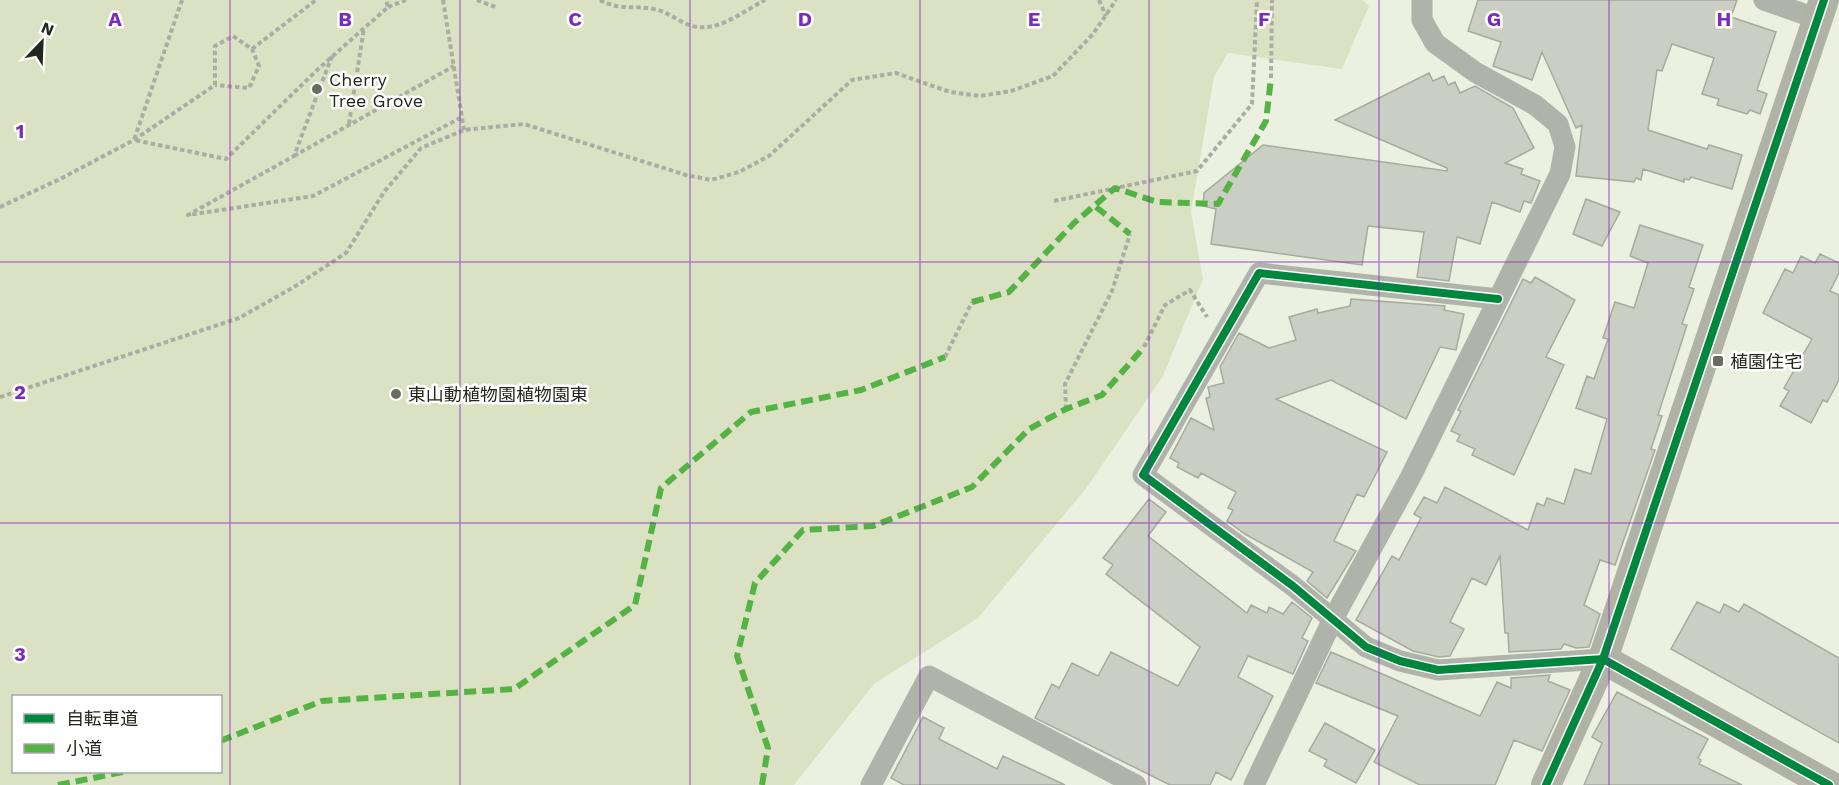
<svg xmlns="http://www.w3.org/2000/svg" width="1839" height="785" font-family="'Work Sans','Noto Sans JP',sans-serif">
	<rect width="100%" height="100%" fill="#ecf0e0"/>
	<path fill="#dbe2c3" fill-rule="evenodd" d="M0,0h1362l7,6 -27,63 -114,-16 -14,24 -23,135 12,67 -40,97 -78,114 -107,128 -104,66 -80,101h-794zM220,696v76h-206v-76z"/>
	<path fill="#cbcec2" stroke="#a7aa9e" stroke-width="1.5" d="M1478,0h259l-6,17 45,15 -19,58 10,4 -7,20 -10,-4 -3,4 -30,-9 2,-6 -17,-5 12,-36 -42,-14 -10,27 -5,-1 -9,60 59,19 2,-4 33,10 -10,34 -41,-12 -2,3 -5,-1v3l-41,-13 -2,11 -5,-2 -2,4 -58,-6 6,-51 -6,3 -34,-76 -10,28 -39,-14 8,-24 -33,-11z
		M1429,73l4,8 11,-5 4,9 7,-3 5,11 15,-7 38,22 21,40 -29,15 18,6 -2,5 19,7 -9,22 -7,-2 -4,11 -28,-10 -12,42 -23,-7 -8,44 -32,-4 7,-45 -56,-6 -6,39 -151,-21 5,-35 -13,-3 1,-13 59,-48 184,26v-3l-112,-48z
		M1586,199l34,13 -18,34 -29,-12z
		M1640,225l63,20 -14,42 5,2 -12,35 5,1 -29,90 4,1 -11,33 4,1 -40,115 -15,-5 -16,45 16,9 -11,33 -13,1 -12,-4 -3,5 -52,3 -1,-19h-3l-5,-77 -14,29 -14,-7 -22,44 14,7 -14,27 -11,1 -26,-6 -57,-31 36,-64 7,4 22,-42 -7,-4 10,-17 13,6 8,-16 83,43 9,-27 7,3 3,-8 17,6 11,-35 16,5 16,-55 -31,-11 11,-32 7,3 14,-40 -5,-1 12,-36 19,6 14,-45 -18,-7z
		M1820,254l19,9v10l-9,18 9,4v85l-12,22 -4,-2 -12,23 -31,-17 9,-15 -5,-3 28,-49 -49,-26 22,-44 8,4 8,-17 14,7z
		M1535,277l40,23 -29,57 18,8 -50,110 -42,-20 3,-6 -18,-8 3,-6 -9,-4 10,-20 -3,-1 65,-131 8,4z
		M1351,299l94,7 -1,4 20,4 -8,36 -16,-3 -34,72 -75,-39 -55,19 111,53 -23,45 -7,-3 -23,47 22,10 -29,47 -20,-17 6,-9 -68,-38 -18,-13 6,-11 -5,-2 8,-16 -35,-19 -3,5 -21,-11 2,-4 -9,-5 21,-40 23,12 -8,-32 4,-1 -2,-10 16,-4 -4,-16 19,-34 30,15 27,-8 -7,-23 28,-8 1,4 32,-7z
		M1149,499l17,13 -18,24 99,77 4,-8 16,8 2,-6 14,7 9,-12 20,16 -10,20 6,3 -15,33 -45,-18 -10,21 35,19 -42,84 -15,-8 -6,13h-40l-135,-67 17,-34 7,4 13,-25 26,13 13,-24 67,34 22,-39 -94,-73 7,-9 -10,-7z
		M1697,602l23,11 4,-9 15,8 5,-8 95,54v85l-168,-94z
		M1331,652l149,64 17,-34 14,6v-10l39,-3 -2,6 22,9 -28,61 -28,-11 -19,45h-75l-46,-23 24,-46 -82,-33z
		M1617,692l91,47 -10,19 3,2 -2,4 43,21h-158l18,-42 -10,-6z
		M923,717l21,11 -5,11 58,30 6,-13 62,29h-161l-13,-7z
		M1325,723l50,27 -19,33 -32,-17 3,-6 -18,-9z"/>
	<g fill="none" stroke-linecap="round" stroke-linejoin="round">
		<path stroke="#abada3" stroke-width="4" stroke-dasharray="4.5 3" stroke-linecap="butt" d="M182,0l-48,140 92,19 90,-88 72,-64 -2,-7
			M443,0l21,130
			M477,0l21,8
			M600,0c20,11 34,5 54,9 13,2 25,13 38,17 25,7 52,-15 73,-26
			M1099,0l7,16
			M388,7l18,-7
			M252,49l64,-49
			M332,56l-38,100 -106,59 125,-19 149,-79
			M1271,78l1,-78
			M349,124l15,-96
			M294,156l160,-90
			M1054,201l143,-30 55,-67 5,-104
			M0,207l60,-28 74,-39 81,-55v-39l18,-10 19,13 7,17 -10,22 -34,-3
			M1144,347l21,-42 25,-15 17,27
			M945,357l27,-55
			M0,397l239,-79 55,-31 52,-34 38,-61 37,-44 43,-18 60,-6 162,51 25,5 28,-8 30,-16 83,-76 44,-7 54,19 30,4 31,-5 42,-15 40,-42 23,-34
			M1066,409l-1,-25 47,-93 18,-57"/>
		<path stroke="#b0b3a9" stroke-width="21" d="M1764,0l54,19
			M1498,299l-239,-26 -116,202 150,111 73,61 34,14 38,9 165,-11
			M871,785l58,-109 207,109
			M1254,785l79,-166 77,-141 150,-304 5,-27 -7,-23 -23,-19 -60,-33 -40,-29 -13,-23v-20"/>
		<path stroke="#b0b2a6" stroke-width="30" d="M1603,659l226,126
			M1546,785l57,-126 221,-659"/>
		<path stroke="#55b245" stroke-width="6" stroke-dasharray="12 6" stroke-linecap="butt" d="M1096,207l34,27
			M972,302l37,-10 65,-69 41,-35 42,14 61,2 48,-83 5,-43
			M220,741l102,-40 192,-12 121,-84 26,-117 90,-76 110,-22 84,-33
			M58,785l65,-13
			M762,785l6,-37 -31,-92 18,-73 48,-53 70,-4 99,-39 57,-58 37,-20 36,-14 42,-48"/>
		<g stroke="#fff" stroke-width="11">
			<path id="cycleway" d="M1498,299l-239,-26 -116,202 150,111 73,61 34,14 38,9 165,-11 226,126
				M1546,785l57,-126 221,-659"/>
		</g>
		<use href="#cycleway" stroke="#00873e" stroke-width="8"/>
	</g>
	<path fill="none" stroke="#7b2cbf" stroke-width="1.5" stroke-opacity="0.55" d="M230,0v785M460,0v785M690,0v785M920,0v785M1149,0v785M1379,0v785M1609,0v785M0,262h1839M0,523h1839"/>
	<g fill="#696d60" stroke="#fff" stroke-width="2">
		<circle cx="317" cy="89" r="6"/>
		<rect x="1712" y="355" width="12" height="12" rx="3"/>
		<circle cx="396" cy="394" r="6"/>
	</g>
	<g text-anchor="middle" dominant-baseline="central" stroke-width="5" stroke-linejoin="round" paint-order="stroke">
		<g font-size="18" fill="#23261b" stroke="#fff" text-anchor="start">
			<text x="329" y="79">Cherry<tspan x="329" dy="21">Tree Grove</tspan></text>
			<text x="1730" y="361">植園住宅</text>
			<text x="408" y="394">東山動植物園植物園東</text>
		</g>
	</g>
	<g font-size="20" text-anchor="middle" font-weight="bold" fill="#7b2cbf" stroke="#fff" stroke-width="5" stroke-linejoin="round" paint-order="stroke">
		<text x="115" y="26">A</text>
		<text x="345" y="26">B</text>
		<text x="575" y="26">C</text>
		<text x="805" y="26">D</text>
		<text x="1034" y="26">E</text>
		<text x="1264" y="26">F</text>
		<text x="1494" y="26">G</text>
		<text x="1724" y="26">H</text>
		<text x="20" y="138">1</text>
		<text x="20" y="399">2</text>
		<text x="20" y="661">3</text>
	</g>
	<rect x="12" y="695" width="210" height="78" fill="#ffffff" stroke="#a7a8a4" stroke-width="1.5"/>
	<rect x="24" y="714" width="30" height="9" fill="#00873e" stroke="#a7a8a4" stroke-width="1.5"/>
	<text x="66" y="725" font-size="18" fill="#23261b">自転車道</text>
	<rect x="24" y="744" width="30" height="9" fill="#55b245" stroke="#a7a8a4" stroke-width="1.5"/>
	<text x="66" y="755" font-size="18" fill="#23261b">小道</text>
	<g transform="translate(42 42) rotate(23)" stroke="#ffffff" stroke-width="4.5" paint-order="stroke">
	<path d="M0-4.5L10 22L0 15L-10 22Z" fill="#23261b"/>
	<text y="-9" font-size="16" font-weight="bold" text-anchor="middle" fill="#23261b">N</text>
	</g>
</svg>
